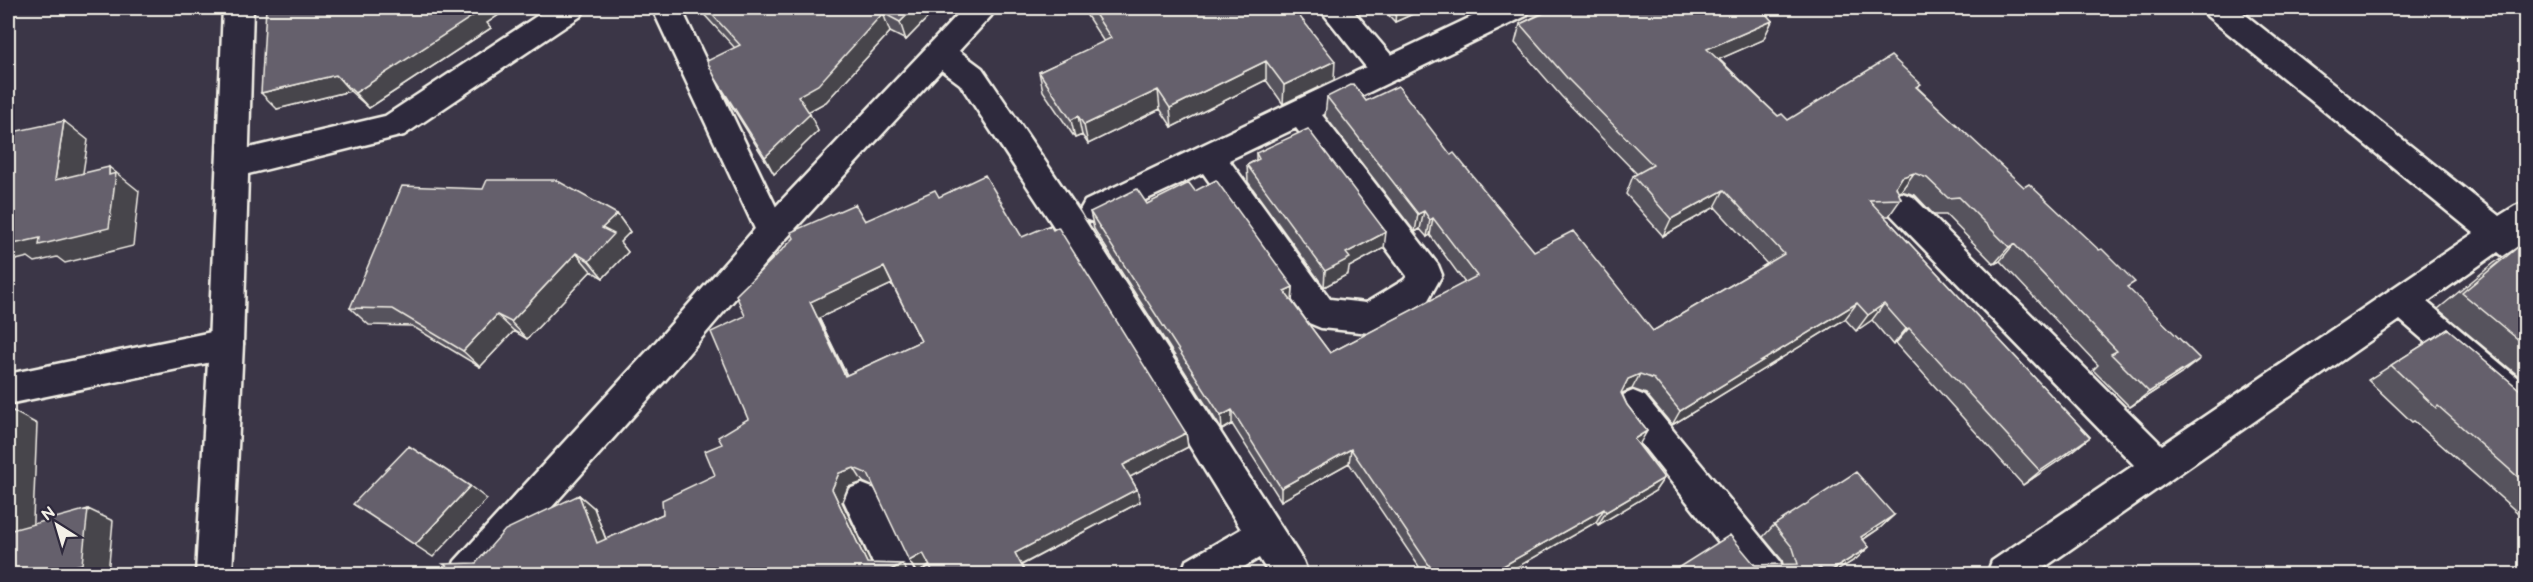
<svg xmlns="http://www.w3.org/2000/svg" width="2533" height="582" font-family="'Balsamiq Sans',sans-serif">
	<rect width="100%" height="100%" fill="#3b3647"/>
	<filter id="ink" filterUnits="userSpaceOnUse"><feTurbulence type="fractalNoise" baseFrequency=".0167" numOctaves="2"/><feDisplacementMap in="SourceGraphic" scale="12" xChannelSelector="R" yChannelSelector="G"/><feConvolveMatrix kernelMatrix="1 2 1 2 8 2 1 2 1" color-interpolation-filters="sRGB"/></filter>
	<g filter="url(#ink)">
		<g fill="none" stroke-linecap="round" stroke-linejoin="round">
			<g stroke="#f4f1e8" stroke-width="5">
				<path id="minor" d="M549,8h37l-5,8 -177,119 -172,43 -11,-4 -5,-9 5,-9 11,-4 153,-36z
					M652,8h29l107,224 -5,10 -11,4 -11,-4z
					M1319,8h32l40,47 99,-47h41l-5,8 -204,99 116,150 4,10 -14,25 -46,28 -12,5 -49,-5 -12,-5 -106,-150 -107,50 -11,-4 -5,-9 5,-9 281,-134zM1296,128l111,148 -3,4 -38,23 -36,-4 -101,-139z
					M2202,8h35l262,208 16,-10 11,-4v31l-3,2 3,2v33l-11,-4 -17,-14 -71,50 99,83v38l-12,-5 -114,-98 -365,254h-48l5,-13 142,-96 -243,-250 -5,-9 5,-9 11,-4 11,4 249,248 312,-212 -267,-217z
					M940,41l11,4 31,23 98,145 223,348 5,13h-39l-10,-16 -27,16h-51l5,-13 55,-32 -183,-296 -98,-149 -31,-23 -4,-8 4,-8z
					M226,329l12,4 5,11 -5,11 -12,4 -218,45v-30z
					M1633,391l12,5 135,165 5,13h-41l-123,-156 -5,-11 5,-11z
					M862,484l13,5 40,85h-37l-34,-73 5,-12z"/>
			</g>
			<g stroke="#f4f1e8" stroke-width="5">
				<path id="tertiary" d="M223,8h30l-10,336 -11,230h-36l13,-230z
					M964,8h32l-5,8 -208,226 -106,125 -185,207h-42l5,-13 198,-216 108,-123z"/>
			</g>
			<use href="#minor" fill="#2f2a3d" fill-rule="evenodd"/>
			<use href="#tertiary" fill="#2f2a3d" fill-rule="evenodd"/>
		</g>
		<path fill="#57535d" stroke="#f4f1e8" stroke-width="1.5" fill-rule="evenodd" d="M266,8h234l3,4 -16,11 4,5 -122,80 -19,-17 -73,18z
			M698,8h239l-31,32 -16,-8 -64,70 -18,10 10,19 -44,43 -48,-77 -10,-18 19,-31z
			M1082,8h211l41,72 -51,24 -17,-24 -94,47 -12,-18 -72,35 -6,-9 -7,3 -32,-47 -4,-19 65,-30z
			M1382,8h44l-31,14z
			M1551,8h210l11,13 -9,19 -44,19 59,57 10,4 130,-32 210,201 53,85 -51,33 -37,-37 5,-5 -98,-104 -6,3 -48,-49h-12l-19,-20 -14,-4 -3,1 3,7 -12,17h-5l206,221 -17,14 -50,34 -127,-142 -3,2 -21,-25 -16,11 -11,-12 -173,106 -26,-31 -14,-5 -10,4 5,12 20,26 -9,14 26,33 -9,13 -57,34 -2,-3 -91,52h-81l-75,-111 -68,38 -49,-77 -10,6 -128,-201 -4,-17 57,-8 48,-13 98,96 -1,15 38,51 135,-70 -35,-48 -3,2 -7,-8 -5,3 -90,-116 2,-19 39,4 85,54 83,96 119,80 114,-67 -52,-57 -52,29 -37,-42 7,-18 4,-2 -76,-78 -46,-53 5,-19 30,-15z
			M1256,153l128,95 -35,19 -1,7 -24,13 -76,-105 -1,-17 9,-5z
			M939,197l83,40 164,196 2,14 -58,30 7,12 3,13 -118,63 -92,1 -13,7 -43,-86 -11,-5 -15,5 -6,15 -366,61 103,-68 15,13 12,31 57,-25 52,-39 7,-31 26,-25 -3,-103 120,-95zM892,284l29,57 -74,34 -28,-57z
			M617,214l13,18 -10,10 8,10 -25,26 -12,-7 -64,68 -13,-8 -34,36 -68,-41 -43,-1 -19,-17z
			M2518,247l5,4 3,-2v133l-88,-73 56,-46z
			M2448,329l78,66v125l-112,-99 -2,1 -44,-42z
			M1894,515l-14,13 -17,12 6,7 -13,12 -24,15h-164l87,-9 28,-1 -1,-4 -19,-23 11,-12z"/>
		<path fill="#47444c" stroke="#f4f1e8" stroke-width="1.5" d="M475,8h25l3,4 -16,11 4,5 -122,80 -14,-15z
			M914,8h23l-31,32 -6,-18z
			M1404,8h22l-31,14 1,-11z
			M883,13l7,19 -64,70 -20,11 -8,-17z
			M1772,21l-9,19 -64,28 8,-19z
			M1266,61v19l-94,47 -2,-19z
			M1335,61l-1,19 -51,24 1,-19z
			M336,75l14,16 -73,18 -16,-16z
			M1158,90l2,19 -72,35 -4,-19z
			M810,114l8,17 -44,43 -9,-17z
			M1078,116l4,19 -7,3 -4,-18z
			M64,121l24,19 -9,59 -24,-19z
			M109,167l30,24 -6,55 -68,17 -8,-6 -22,5 -7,-5 -20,5v-24l101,-63z
			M1914,173l-13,18 -11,4 12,-18z
			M1724,190l-9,17 -52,29 8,-17z
			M1424,211l-4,18 -5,3 3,-18z
			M617,214l13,18 -10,10 8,10 -25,26 -14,-17 13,-33z
			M1433,218l-3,17 -3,2 3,-17z
			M1386,232l-2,16 -35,19 -1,7 -24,13 1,-16 21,-18z
			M2014,244l-14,17 -6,3 15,-17z
			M576,253l15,18 -64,68 -16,-17z
			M884,267l8,17 -73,34 35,73 -9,-15 -35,-74z
			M1293,287l-1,16 -8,-12z
			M1857,303l-12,16 -173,106 8,-14z
			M1884,304l-12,16 -16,11 12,-16z
			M497,315l17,16 -34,36 -17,-16z
			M1909,328l-13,15 -3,2 13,-16z
			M2200,359l-19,15 -51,33 19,-15z
			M1640,374l-8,15 -12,5 8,-15z
			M11,410l26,14 -5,120 -24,-11v-53z
			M1232,410v14l-10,6 -1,-14z
			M1647,431l-8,14 -13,8 8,-14z
			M1186,433l2,14 -62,32 -3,-14z
			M2090,437l-17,14 -50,34 17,-14z
			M1351,449l-2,14 -68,38v-13z
			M854,468l9,14 -15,5 -6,15 34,72 -9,-11 -35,-74 7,-16z
			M1664,478l-9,13 -57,34 8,-13z
			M470,486l17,13 -54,58 -18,-12z
			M1137,489l3,13 -119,63 -6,-12z
			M579,495l15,13 18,48 -15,-13z
			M88,509l25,12 -5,53h-63z
			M1604,509l-8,13 -91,52h-16z
			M1894,515l-14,13 -32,21 13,-12z
			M1869,547l-13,12 -24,15h-6z
			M923,553l8,12 -14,8 -8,-12z
			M902,564l7,10h-26z"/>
		<path fill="#65616c" stroke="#f4f1e8" stroke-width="1.5" fill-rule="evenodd" d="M266,8h209h-1l5,4 -124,81 -19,-18 -75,18z
			M706,8h208l-14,14 -17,-9 -65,72 -20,11 12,18 -45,43 -49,-78 -9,-18 33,-16z
			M1091,8h202l42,53 -51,24 -18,-24 -96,47 -12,-18 -74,35 -6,-9 -7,4 -32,-48 72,-34z
			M1393,8h11l-8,3z
			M1555,8h206l11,13 -65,28 71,67 4,-2 6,6 103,-64 30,28 -5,3 108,100 5,-3 70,66 3,-1 33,33 -8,5 73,72 -51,33 -38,-38 6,-3 -103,-107 -5,3 -50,-50 -11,1 -21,-20 -13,-5 -12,4 -6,10 5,12 -32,1 221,237 -50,34 -131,-143 -3,1 -22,-25 -16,11 -11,-12 -177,108 -26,-32 -14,-5 -12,5 -7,14 6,12 20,26 -13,8 30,39 -58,34 -2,-3 -115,65h-54l-84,-125 -70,39 -49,-78 -11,6 -131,-204 47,-23 10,15 42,-21 6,8 21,-11 77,107 -9,4 46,62 147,-77 -44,-58 -3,2 -6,-9 -6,3 -91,-117 26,-13 13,17 32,-15 53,69 3,-2 80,98 39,-20 80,100 131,-77 -60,-64 -53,29 -38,-43 20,-11 -86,-87 -47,-54z
			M64,121l-9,59 54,-13v8l7,-2 -7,55 -70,17 1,-7 -31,7 1,-7h-2v-105z
			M1308,129l78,103 -40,21 4,5 -25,13 -78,-106 12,-6 -3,-6z
			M985,175l37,62 28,-12 3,5 5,-3 128,206 -63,32 14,24 -122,64 11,21h-92l-11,-21 -14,8 -41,-87 -14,-6 -15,5 -7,16 35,74 35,1 -19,10h-424l-16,-10 33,-1 29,-33 74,-35 18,48 66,-29 -1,-14 53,-25 -10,-24 17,-7 -4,-7 30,-18 -37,-87 34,-16 -9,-21 58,-57 -3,-6 64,-28 10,17 70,-31 4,7zM884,267l37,74 -76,35 -35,-74z
			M487,180h69l61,34 -15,14 12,6 -25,27 -13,-8 -65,69 -14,-7 -34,36 -70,-42 -43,-1 52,-122 81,3z
			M2518,247l5,4 3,-1v96l-64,-53z
			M2448,329l78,66v89l-88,-78 -2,2 -45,-43z
			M11,410l-3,70v-69z
			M409,446l61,40 -55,59 -62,-41z
			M1856,472l38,43 -33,22 8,10 -43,27 -6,-6 -10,6h-142l62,-39 25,30 43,-1 -5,-16 -19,-23z
			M88,509l-6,55 -37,10h-37v-43z"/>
	</g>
	<rect width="2533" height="582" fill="none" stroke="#2f2a3d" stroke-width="30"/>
	<rect x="15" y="15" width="2503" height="552" fill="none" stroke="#f4f1e8" stroke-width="2" filter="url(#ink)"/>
	<g transform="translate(57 525) rotate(323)" stroke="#2f2a3d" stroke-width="4.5" paint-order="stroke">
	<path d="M0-4.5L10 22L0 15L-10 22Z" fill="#f4f1e8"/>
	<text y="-9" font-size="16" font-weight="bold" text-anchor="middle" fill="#f4f1e8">N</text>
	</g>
</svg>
